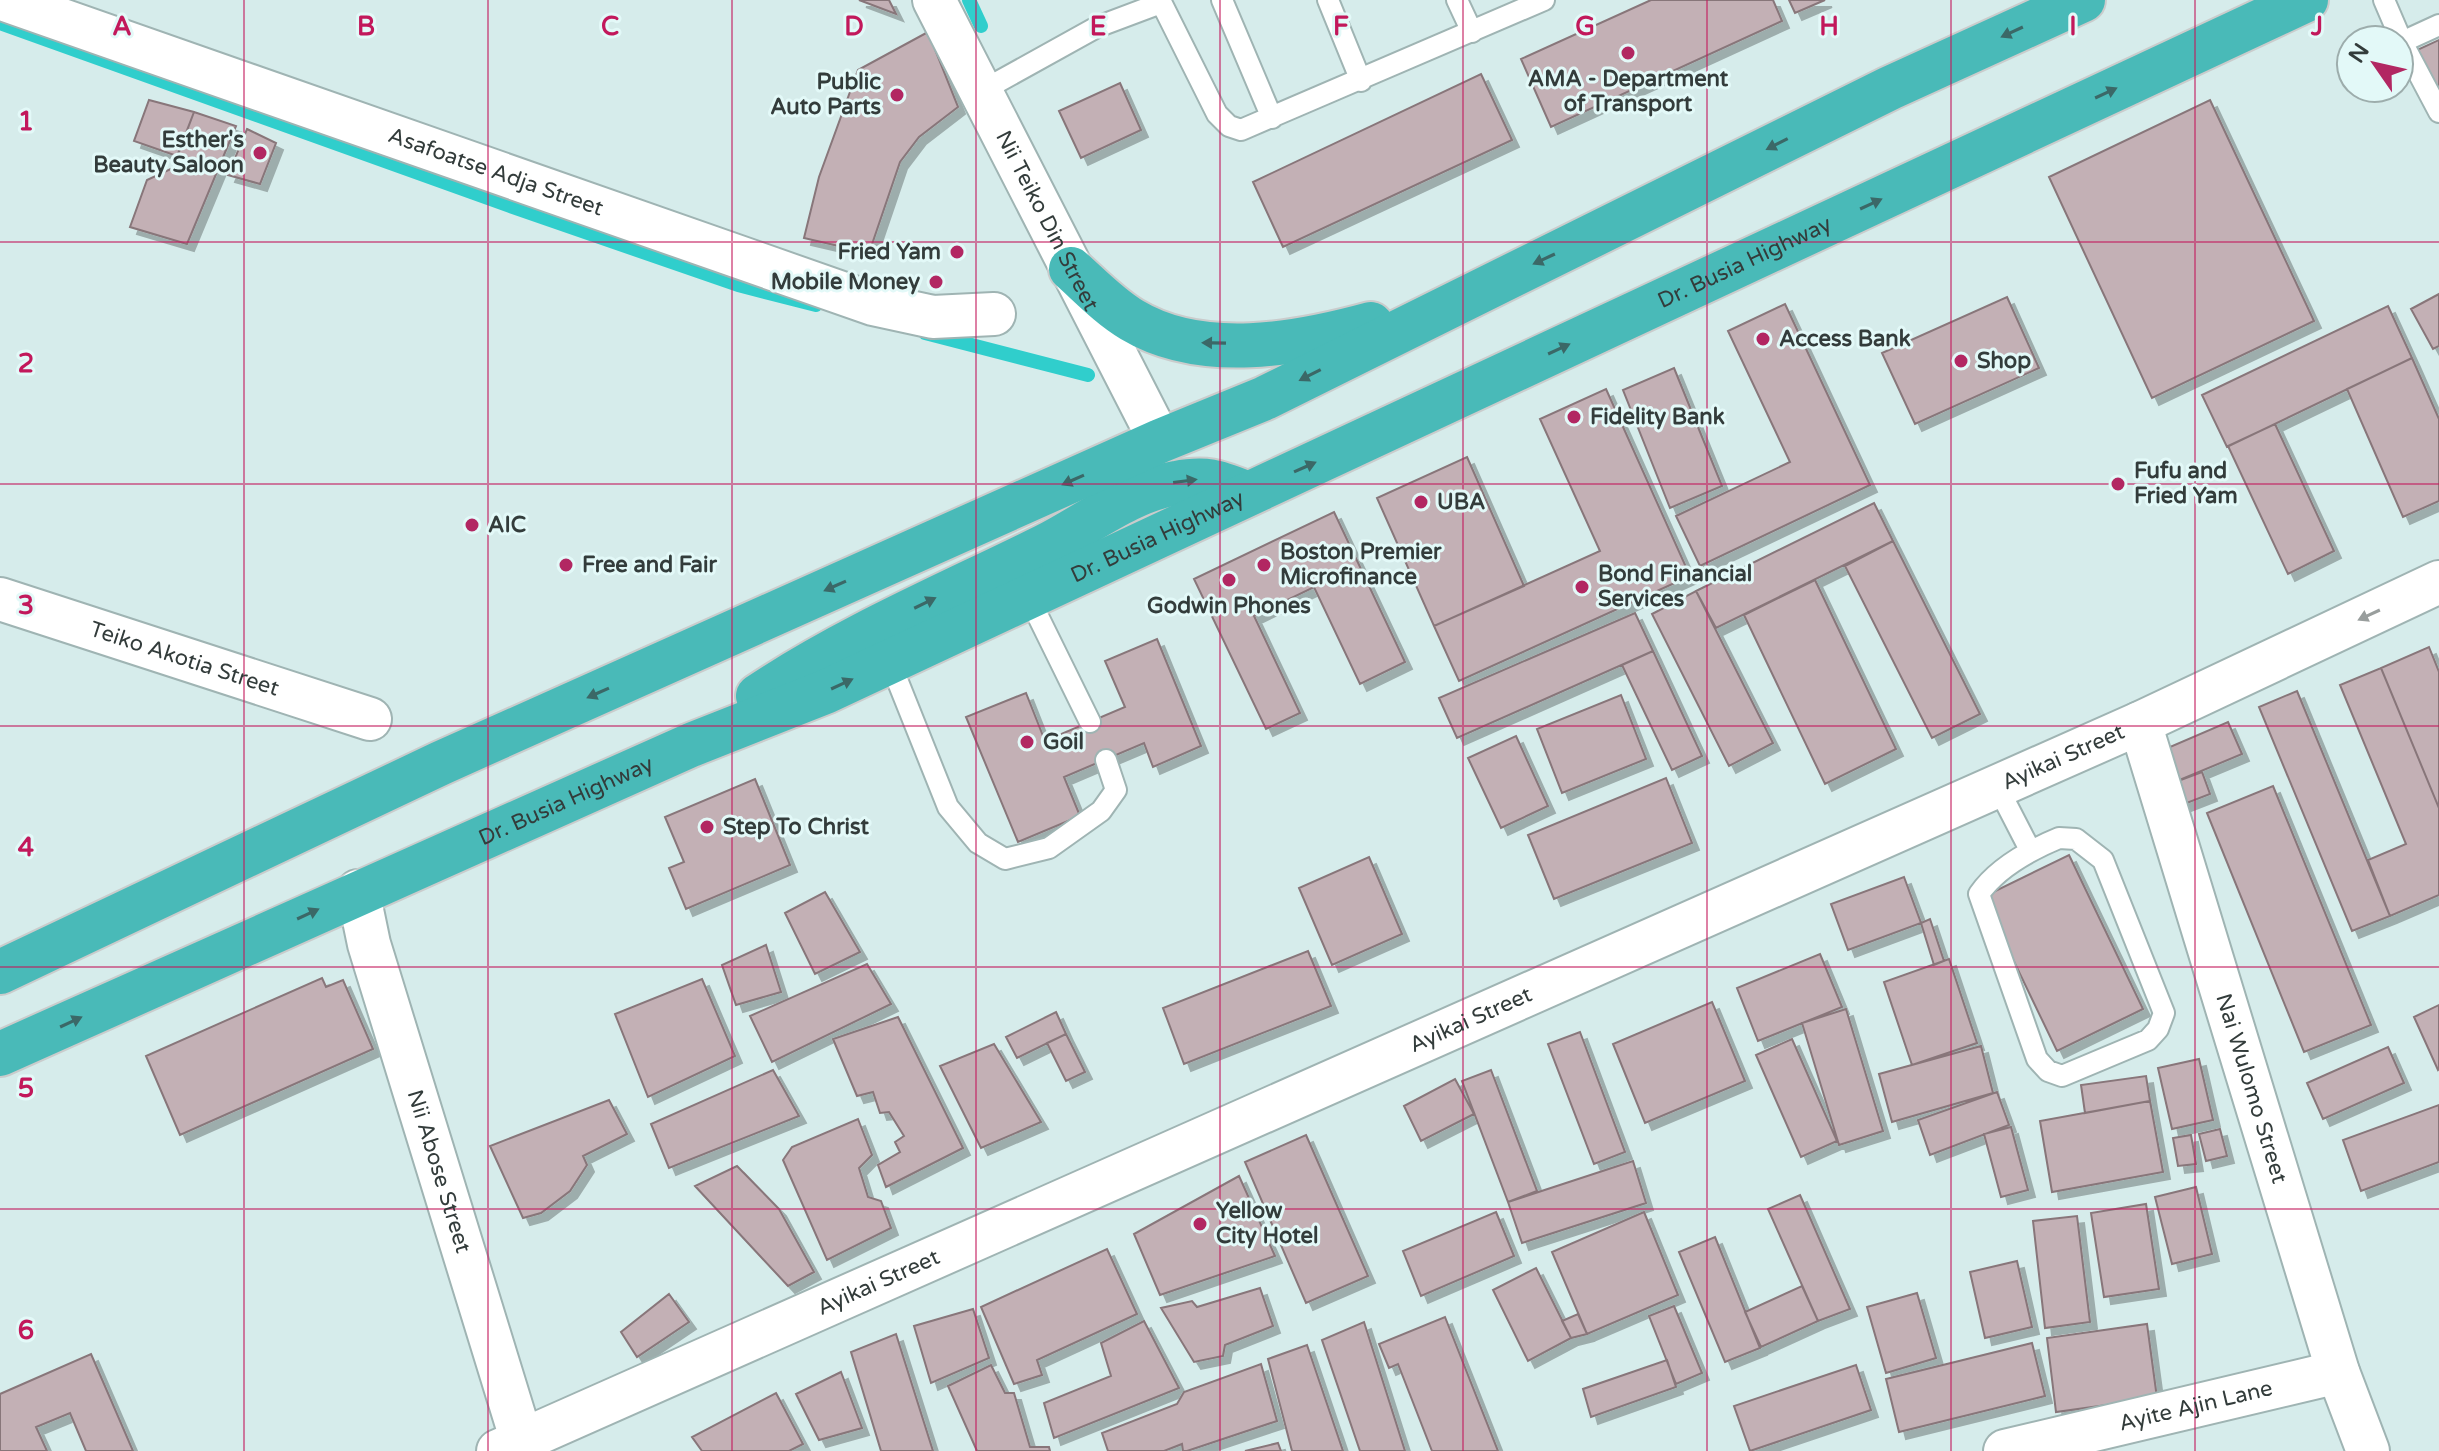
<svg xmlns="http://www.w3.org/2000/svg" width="2439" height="1451" font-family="'Varela Round',sans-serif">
	<defs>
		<filter id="shadow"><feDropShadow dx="7" dy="7" stdDeviation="0" flood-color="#0004"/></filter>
	</defs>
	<rect width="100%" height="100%" fill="#d6eceb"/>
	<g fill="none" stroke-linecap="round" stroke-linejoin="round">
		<path stroke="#30cecc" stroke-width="14" d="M969,0l12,26
			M0,23l510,183 228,79 78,20
			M925,333l163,42"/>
	</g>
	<path fill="#c3b0b5" stroke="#88767a" stroke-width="2" filter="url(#shadow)" d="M859,0h30l7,14z
		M1651,0h122l9,21 -231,106 -30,-68z
		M1789,0h36l-30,13z
		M928,32l30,75 -39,30 -19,25 -31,91 -65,-15 15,-61 39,-107z
		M2439,40v64l-24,-53z
		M1481,74l31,66 -229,107 -30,-65z
		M1120,83l21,47 -60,28 -22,-47z
		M149,100l45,12 -17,44 -43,-15z
		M2210,100l104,221 -162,77 -103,-221z
		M194,112l42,14 -49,118 -57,-17 17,-47 26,-12z
		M247,129l29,14 -16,41 -32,-9z
		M2439,294v52l-6,3 -22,-40z
		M2007,297l32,71 -124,56 -33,-71z
		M1785,304l85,181 -170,81 -24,-50 114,-54 -62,-131z
		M2388,306l24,52 -185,89 -25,-52z
		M2412,358l27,61v82l-36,16 -56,-128z
		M1674,368l48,118 -52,22 -47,-118z
		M1606,389l84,187 -231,105 -25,-55 166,-75 -60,-132z
		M2275,424l59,127 -46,23 -60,-128z
		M1467,457l57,129 -90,40 -57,-128z
		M1874,503l19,38 -177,87 -20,-37z
		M1334,512l71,150 -45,22 -46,-97 -60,29 46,97 -34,16 -72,-150z
		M1893,541l87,173 -48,24 -87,-172z
		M1815,580l81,169 -71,35 -81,-169z
		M1696,591l77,152 -44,23 -77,-152z
		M1635,613l18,38 -196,87 -18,-40z
		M1157,639l44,107 -48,21 -9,-24 -80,34 16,39 -62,26 -52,-125 60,-24 19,48 80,-34 -20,-46z
		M2429,647l10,25v136l-58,-140z
		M1653,651l49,105 -30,14 -50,-105z
		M2381,668l58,140v87l-49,21 -22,-56 38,-16 -66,-159z
		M2297,691l93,225 -38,15 -93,-224z
		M1621,695l25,64 -84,34 -25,-64z
		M2228,722l14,32 -72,30 -14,-31z
		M1516,736l32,70 -47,22 -33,-70z
		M2202,772l8,22 -31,12 -9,-22z
		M1666,778l26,65 -138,56 -26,-64z
		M755,779l35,86 -104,44 -17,-41 15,-6 -19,-45z
		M2273,786l98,239 -67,27 -97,-239z
		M2069,855l74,154 -86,42 -74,-154z
		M1369,857l33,77 -70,31 -33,-77z
		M1904,877l17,46 -73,27 -17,-46z
		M825,892l35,60 -45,22 -30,-61z
		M1930,919l14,42 -10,4 -13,-42z
		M766,945l15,47 -45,13 -14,-40z
		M1308,951l23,55 -147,58 -21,-56z
		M1820,954l22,53 -84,34 -21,-53z
		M1949,959l28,84 -65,22 -28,-83z
		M867,964l24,40 -119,58 -22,-46z
		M322,978l4,9 17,-7 30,69 -193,86 -34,-79z
		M702,979l33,77 -87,41 -33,-83z
		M1712,1002l33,79 -100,42 -32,-79z
		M2439,1005v64l-1,1 -24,-53z
		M1846,1009l37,122 -44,14 -37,-122z
		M1056,1012l10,22 -49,24 -11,-21z
		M898,1017l65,131 -77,39 -8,-22 22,-13 -5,-10 9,-6 -15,-24 -9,1 -7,-21 -16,4 -24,-57z
		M1580,1032l45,120 -31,12 -46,-120z
		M1066,1034l19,38 -19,9 -19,-38z
		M1792,1039l45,102 -36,16 -45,-102z
		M994,1044l47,78 -60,26 -41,-82z
		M1981,1046l12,47 -101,29 -13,-48z
		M2388,1047l16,36 -81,36 -16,-36z
		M2199,1059l14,61 -41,9 -14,-61z
		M773,1070l26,46 -130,52 -18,-44z
		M1491,1070l46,121 -29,11 -46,-121z
		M2146,1076l4,25 -65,12 -4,-28z
		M1455,1079l19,35 -53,27 -17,-35z
		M1997,1092l12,33 -79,30 -12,-35z
		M609,1100l18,34 -44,22 4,9 -17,26 -29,22 -18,5 -33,-72z
		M2150,1101l13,71 -111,20 -12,-71z
		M2439,1105v57l-78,29 -18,-51z
		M858,1119l14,36 -13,13 9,29 13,4 10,27 -64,32 -44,-100 9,-13z
		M2011,1127l17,63 -27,7 -17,-63z
		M2220,1129l7,27 -21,5 -7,-27z
		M1306,1135l62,141 -62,27 -61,-141z
		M2191,1135l5,29 -18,2 -5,-28z
		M1633,1161l13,42 -124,40 -14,-41z
		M737,1166l42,43 35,63 -26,14 -93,-100z
		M1239,1176l36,80 -115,39 -26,-61z
		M2196,1187l16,67 -40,10 -17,-67z
		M1800,1195l50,114 -32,12 -50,-112z
		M2146,1204l13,85 -55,8 -13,-84z
		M1496,1212l18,44 -93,40 -18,-45z
		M1644,1212l34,83 -91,39 -35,-82z
		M2077,1216l13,106 -45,6 -12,-107z
		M1715,1237l45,111 -35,14 -46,-110z
		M1107,1249l30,65 -100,46 5,15 -28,9 -33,-77z
		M2017,1261l15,66 -47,11 -15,-66z
		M1536,1268l35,70 -43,23 -35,-71z
		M1802,1286l16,35 -57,26 -16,-35z
		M1260,1288l13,38 -48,19 -2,11 -29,6 -33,-54 31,-7 5,6z
		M1917,1293l19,65 -50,15 -19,-66z
		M669,1294l20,28 -52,35 -16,-25z
		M1674,1306l28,67 -26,11 -27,-68z
		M973,1309l16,49 -58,25 -17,-57z
		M1578,1314l9,20 -16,4 -9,-17z
		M1445,1317l53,134h-66l-34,-87 -9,4 -10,-24z
		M1144,1321l35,67 -125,50 -10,-35 67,-27 -10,-33z
		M1364,1322l41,129h-45l-38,-111z
		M2147,1324l10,74 -101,14 -9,-74z
		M896,1334l37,117h-52l-30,-99z
		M2032,1343l13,53 -146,36 -13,-53z
		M1307,1345l36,106h-51l-24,-92z
		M91,1354l42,97h-47l-16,-38 -34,14 11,24h-47v-57z
		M1667,1360l9,27 -85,30 -8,-28z
		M1261,1364l16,57 -90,30h-4l-1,-7 -18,7h-56l-6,-18 75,-29 7,-12z
		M991,1365l14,28h9l16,54h19l1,4h-73l-29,-65z
		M1856,1365l15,45 -121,41 -16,-45z
		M841,1372l21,56 -43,12 -23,-46z
		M776,1393l27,51 -14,7h-87l-10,-14z
		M1278,1443l3,8h-36z"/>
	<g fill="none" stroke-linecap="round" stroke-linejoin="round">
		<g stroke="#9fb4b3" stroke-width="24">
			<path id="lane" d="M1160,0l57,114 12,12 12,4 303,-130
				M1222,0l50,118
				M1328,0l33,81
				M1457,0l15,32
				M2384,0l18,42 37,-17
				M2402,42l37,70
				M978,93l119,-66 64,-24
				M1029,598l61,124
				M890,662l58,145 30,36 27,16 44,-11 52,-37 15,-21 -10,-30
				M1997,786l33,64
				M2059,838l17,1 27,21 61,153 -6,16 -10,11 -86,36 -14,-5 -11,-12 -58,-165c18,-26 51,-44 80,-56z"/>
		</g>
		<g stroke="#9fb4b3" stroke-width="46">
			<g id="street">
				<path id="s1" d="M5,0l868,304 60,13 61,-3"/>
				<path id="s2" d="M934,0l226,441"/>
				<path id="s3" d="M0,599l370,120"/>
				<path id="s4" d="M2140,723l198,649 30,79"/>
				<path id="s5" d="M358,891l11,53 156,507"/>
				<path id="s6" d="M498,1451l1642,-728 299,-141"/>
				<path id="s7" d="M2005,1451l333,-79"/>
			</g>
		</g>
		<g stroke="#cacccc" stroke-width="48">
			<g id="highway">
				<path d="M1071,269c20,18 39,38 61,51 70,42 166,24 239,4"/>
				<path d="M758,696c90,-60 190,-102 287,-150 42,-21 83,-55 131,-63 31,-6 42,-1 70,10"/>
				<path d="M0,972l441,-209 719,-322 105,-43 625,-310 193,-88"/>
				<path id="s8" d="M0,1054l691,-309 134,-53 1481,-692"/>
			</g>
		</g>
		<use href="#lane" stroke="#fff" stroke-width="20"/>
		<use href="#street" stroke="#fff" stroke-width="42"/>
		<use href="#highway" stroke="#49bab8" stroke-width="44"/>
	</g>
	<defs><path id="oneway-solid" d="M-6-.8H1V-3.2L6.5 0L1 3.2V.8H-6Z" transform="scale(2)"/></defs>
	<g fill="#3b6867">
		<use href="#oneway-solid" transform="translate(2012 32) rotate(155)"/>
		<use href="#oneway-solid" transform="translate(2106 93) rotate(-25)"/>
		<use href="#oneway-solid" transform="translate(1777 144) rotate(153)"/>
		<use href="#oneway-solid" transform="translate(1871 204) rotate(-25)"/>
		<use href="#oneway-solid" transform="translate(1544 259) rotate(155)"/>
		<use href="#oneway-solid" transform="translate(1214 343) rotate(-179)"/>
		<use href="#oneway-solid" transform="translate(1559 349) rotate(-25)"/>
		<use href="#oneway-solid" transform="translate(1310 375) rotate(153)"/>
		<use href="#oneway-solid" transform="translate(1305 467) rotate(-24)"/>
		<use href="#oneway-solid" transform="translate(1073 480) rotate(156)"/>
		<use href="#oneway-solid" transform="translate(1185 481) rotate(-8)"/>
		<use href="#oneway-solid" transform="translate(835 586) rotate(156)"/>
		<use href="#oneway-solid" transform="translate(925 603) rotate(-26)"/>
		<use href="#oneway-solid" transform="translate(842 684) rotate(-25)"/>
		<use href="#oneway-solid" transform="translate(598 693) rotate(156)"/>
		<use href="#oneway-solid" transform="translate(308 914) rotate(-25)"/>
		<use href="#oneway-solid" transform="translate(71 1022) rotate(-25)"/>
	</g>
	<use fill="#999e9d" href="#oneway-solid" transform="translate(2369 615) rotate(155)"/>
	<path fill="none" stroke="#c2185b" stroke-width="2" stroke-opacity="0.55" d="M244,0v1451M488,0v1451M732,0v1451M976,0v1451M1220,0v1451M1463,0v1451M1707,0v1451M1951,0v1451M2195,0v1451M0,242h2439M0,484h2439M0,726h2439M0,967h2439M0,1209h2439"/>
	<g fill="#b22762" stroke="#e3f9f8" stroke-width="3">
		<circle cx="1628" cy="53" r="8"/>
		<circle cx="897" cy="95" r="8"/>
		<circle cx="260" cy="153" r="8"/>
		<circle cx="957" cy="252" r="8"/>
		<circle cx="936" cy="282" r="8"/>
		<circle cx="1763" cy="339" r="8"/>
		<circle cx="1961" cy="361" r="8"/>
		<circle cx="1574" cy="417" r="8"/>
		<circle cx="2118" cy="484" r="8"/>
		<circle cx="1421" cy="502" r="8"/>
		<circle cx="472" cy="525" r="8"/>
		<circle cx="566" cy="565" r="8"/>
		<circle cx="1264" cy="565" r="8"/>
		<circle cx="1229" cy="580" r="8"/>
		<circle cx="1582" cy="587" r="8"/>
		<circle cx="1027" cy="742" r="8"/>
		<circle cx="707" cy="827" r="8"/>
		<circle cx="1200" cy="1224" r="8"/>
	</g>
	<g text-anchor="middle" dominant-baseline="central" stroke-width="6" stroke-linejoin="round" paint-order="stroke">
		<g font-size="22" font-weight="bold" fill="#333c3b" stroke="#e3f9f8" text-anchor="start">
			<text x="1628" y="79" text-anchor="middle">AMA - Department<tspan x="1628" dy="25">of Transport</tspan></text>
			<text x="881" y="82" text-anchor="end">Public<tspan x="881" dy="25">Auto Parts</tspan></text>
			<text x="244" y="140" text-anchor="end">Esther's<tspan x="244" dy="25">Beauty Saloon</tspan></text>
			<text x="941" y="252" text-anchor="end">Fried Yam</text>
			<text x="920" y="282" text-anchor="end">Mobile Money</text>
			<text x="1779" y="339">Access Bank</text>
			<text x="1977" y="361">Shop</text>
			<text x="1590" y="417">Fidelity Bank</text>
			<text x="2134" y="471">Fufu and<tspan x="2134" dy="25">Fried Yam</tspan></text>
			<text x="1437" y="502">UBA</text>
			<text x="488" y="525">AIC</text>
			<text x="1280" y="552">Boston Premier<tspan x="1280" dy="25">Microfinance</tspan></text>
			<text x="582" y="565">Free and Fair</text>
			<text x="1598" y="574">Bond Financial<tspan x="1598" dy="25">Services</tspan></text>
			<text x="1229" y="606" text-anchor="middle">Godwin Phones</text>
			<text x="1043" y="742">Goil</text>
			<text x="723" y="827">Step To Christ</text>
			<text x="1216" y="1211">Yellow<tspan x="1216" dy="25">City Hotel</tspan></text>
		</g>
		<g font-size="22" fill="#333c3b" stroke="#e3f9f8">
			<text stroke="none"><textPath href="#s1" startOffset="520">Asafoatse Adja Street</textPath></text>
			<text stroke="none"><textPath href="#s2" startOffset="248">Nii Teiko Din Street</textPath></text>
			<text stroke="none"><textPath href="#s8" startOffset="1916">Dr. Busia Highway</textPath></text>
			<text stroke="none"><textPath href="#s8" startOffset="1268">Dr. Busia Highway</textPath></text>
			<text stroke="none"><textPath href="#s3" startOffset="194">Teiko Akotia Street</textPath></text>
			<text stroke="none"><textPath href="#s6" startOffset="1712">Ayikai Street</textPath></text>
			<text stroke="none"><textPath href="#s8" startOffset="620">Dr. Busia Highway</textPath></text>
			<text stroke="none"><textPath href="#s6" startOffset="1064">Ayikai Street</textPath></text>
			<text stroke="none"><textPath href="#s4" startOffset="382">Nai Wulomo Street</textPath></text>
			<text stroke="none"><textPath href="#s5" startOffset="292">Nii Abose Street</textPath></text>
			<text stroke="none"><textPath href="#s6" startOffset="416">Ayikai Street</textPath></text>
			<text stroke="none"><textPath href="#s7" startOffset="196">Ayite Ajin Lane</textPath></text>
		</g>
	</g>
	<g font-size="26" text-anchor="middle" font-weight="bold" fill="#c2185b" stroke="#e3f9f8" stroke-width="6" stroke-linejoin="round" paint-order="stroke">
		<text x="122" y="35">A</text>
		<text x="366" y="35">B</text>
		<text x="610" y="35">C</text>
		<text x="854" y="35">D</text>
		<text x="1098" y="35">E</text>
		<text x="1341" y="35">F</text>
		<text x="1585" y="35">G</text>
		<text x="1829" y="35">H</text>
		<text x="2073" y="35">I</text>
		<text x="2317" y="35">J</text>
		<text x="26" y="130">1</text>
		<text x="26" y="372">2</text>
		<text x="26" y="614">3</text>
		<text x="26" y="856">4</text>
		<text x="26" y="1097">5</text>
		<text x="26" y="1339">6</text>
	</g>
	<g transform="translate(2375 64) rotate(304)"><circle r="38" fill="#e3f9f8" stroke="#9dadac" stroke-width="2"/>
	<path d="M0-6L14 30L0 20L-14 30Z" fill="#b22762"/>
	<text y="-12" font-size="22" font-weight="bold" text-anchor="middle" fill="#333c3b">N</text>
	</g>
</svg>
